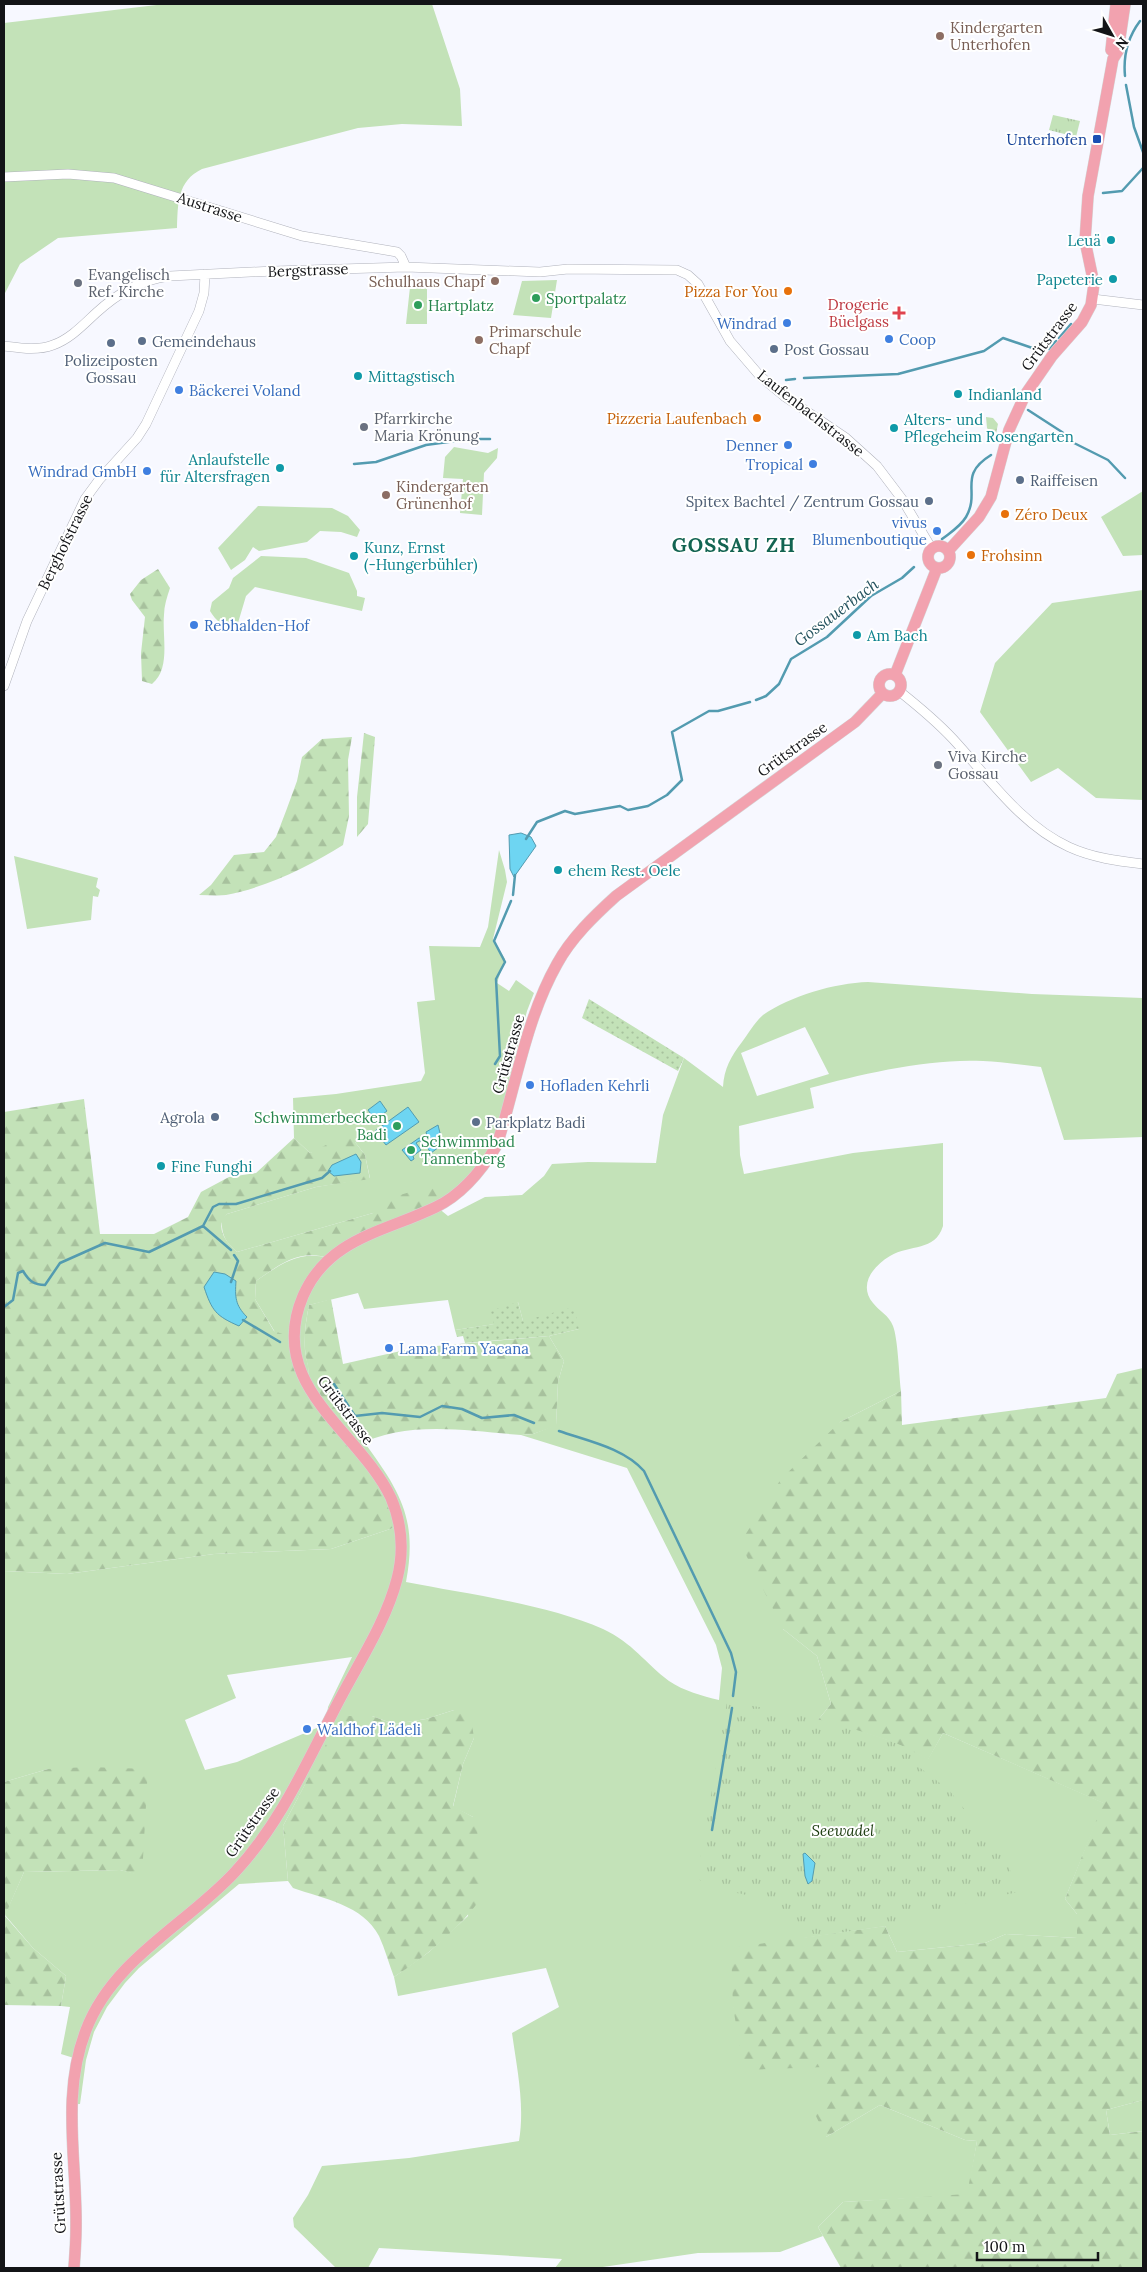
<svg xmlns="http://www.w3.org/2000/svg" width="1147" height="2272" font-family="Lora,serif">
	<defs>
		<pattern id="forest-firs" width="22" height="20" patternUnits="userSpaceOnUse" patternTransform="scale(1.25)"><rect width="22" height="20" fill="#c3e2b8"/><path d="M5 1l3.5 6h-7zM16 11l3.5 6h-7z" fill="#a7c19d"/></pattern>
		<pattern id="park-tufts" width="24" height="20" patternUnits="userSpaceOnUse" patternTransform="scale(1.25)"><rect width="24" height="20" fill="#c3e2b8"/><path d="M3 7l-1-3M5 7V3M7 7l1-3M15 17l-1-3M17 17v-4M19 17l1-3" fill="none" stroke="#a7c19d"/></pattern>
		<pattern id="garden-dots" width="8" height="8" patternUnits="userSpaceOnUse" patternTransform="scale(1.25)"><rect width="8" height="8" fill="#c3e2b8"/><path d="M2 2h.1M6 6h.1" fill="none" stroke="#a7c19d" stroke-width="1.8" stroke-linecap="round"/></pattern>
	</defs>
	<rect width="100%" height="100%" fill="#f7f8ff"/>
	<path fill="#c3e2b8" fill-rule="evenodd" d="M165,4h267l28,85 2,37 -60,-2 -44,4 -156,41c-25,12 -24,35 -25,59l-119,10 -38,26 -16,31v-272z
		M557,280l-6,38 -38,-3 9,-34z
		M410,287h17v37h-21z
		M454,447l34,6 10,-5 -1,10 -13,15 -2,42 -22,-2 3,-34 -20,-1 2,-21z
		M1143,491v64l-20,1 -22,-39z
		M258,506l74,2 16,8 12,14 -3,7 -16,-5 -21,-1 -13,11 -48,9 -6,-4 -8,13 -14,10 -13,-22z
		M261,556l45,2 43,15 8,18v5l8,2 -3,13 -107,-24 -9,9 -11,37c-9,-4 -20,-13 -25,-22l2,-9 17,-14 4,-10z
		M1143,590v210l-47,-2 -38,-30 -27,14 -51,-70 15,-49 57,-60z
		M499,850l6,20 2,12 -14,57 12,20 -8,24 12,8 7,-11 18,13 -7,18 -18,69 -12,65 -41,49 -83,19 -136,39c-12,-11 -16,-17 -15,-34l5,-4 89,-27 54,-9 -5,-23 -10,-13 -45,11 -16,-15 -1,-40 43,-4 85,-13 4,-8 -8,-71 18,-2 -6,-54 51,1 8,-20z
		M14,856l84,22 -2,9 4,3 -2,7 -5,-1 -2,24 -64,9z
		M868,982l164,12 111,4v139l-79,3 -23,-73c-19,-2 -38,-5 -58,-6 -53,-3 -122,13 -173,27l4,20 -75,18 1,29 4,19 109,-21 90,-10v83c-8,26 -33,18 -53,30 -17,10 -32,29 -17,47 6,8 16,12 20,23 5,13 6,49 8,65l-61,31 -57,207 34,27 14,48 -13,16c38,10 76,18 110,39l15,-26 161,70 -39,96 12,15v24l-71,-4 -21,9 -88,9 -12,-26 -82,12 -69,45 -1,24 92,60 1,70 54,-32 85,35 12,1 -9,54 -125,7 -25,25 5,9 -43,16 -82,1 -102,15h-41l7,-9 -183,-11 -11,20h-32l-42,-41 -1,-9 15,-23 14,-29 87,-8 110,-17c6,-36 -2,-72 -7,-108l47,-26 -13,-39 -148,28 -4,-19 35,-25 39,-36 5,-99 -20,-10 10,-43 11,-26 -20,-28 -28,9 -32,5 -22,-8 -63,61 -26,49 5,55 -49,3 -100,84 -14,15 -18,24 -13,25 -8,28 -6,44h-9l6,-45 -16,-5 9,-47 -9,-1 5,-30 -33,-28 -28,-33 19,-43 96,-2 22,5 -94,-106 -44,13v-211l63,3 147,-20 117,-5 68,-23 -44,-78 9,-6c36,49 54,77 42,140 61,12 141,22 197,47 30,14 42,34 66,52 15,10 33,15 50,19l3,-32 -6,-23 -89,-177 -106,-33 12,-1 23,-9 2,-43 6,-21 -15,-25 30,-7 -56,-8 -5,-19 -23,22 -40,6 -7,-30 -84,9 -6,-16 -49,12c-3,15 -5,29 -4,45 2,16 6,17 2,35l-52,-86 1,-18c25,-17 42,-31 74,-23l107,-51 11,9 37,-19 37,-2 22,-19 8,-12 36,-2 68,1 7,-48 21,-57 39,29c1,-18 8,-31 19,-45 6,-8 13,-20 21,-27 27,-19 72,-32 105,-33zM805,1027l24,47 -72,22 -16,-43zM352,1657l-24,50 -2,17 -89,38 -32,8 -20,-50 51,-22 -9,-23z
		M1143,2100v31l-33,4 -4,-25z"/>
	<path fill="url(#forest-firs)" d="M158,569l12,19c-3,9 -6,18 -6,27 -2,22 7,54 -12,69l-10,-3 -1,-28 4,-36 -13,-17 -2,-6 11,-14z
		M364,733l11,4 -7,87 -11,13v-40z
		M352,737l-4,23 1,56 -6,29c-33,21 -78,43 -117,50 -8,1 -18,0 -27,0l12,-10 23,-30 30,-3 12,-15 10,-26 11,-30 5,-24 20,-18z
		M84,1099l16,135h54l34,-17 13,-25 28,-15 27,-4 38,-35 16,15 46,-23 -1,12 10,13 5,24 -54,8 -89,27c-13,13 -1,28 10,38l136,-39 4,-11 56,-17 9,7 4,9 -116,57c-32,-9 -49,6 -74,23l-1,18 19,32 20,7 13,46c4,-16 -1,-20 -2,-35 -1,-15 1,-29 4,-44l22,-6 12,65 71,-16 135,-12 15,25 -6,21 -2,44 -23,8 -12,1c-53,-4 -117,-16 -166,12l23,30 21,49 -68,23 -117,5 -147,20 -63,-3v-459z
		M1143,1368v732l-37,10 4,25 33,-4v137h-302l-23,-41 25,-25 124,-8 10,-53 -12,-1 -85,-35 -54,32 -11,-23 10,-14v-33l-81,3 -11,-63 -2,-59 154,-22 12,26 88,-9 21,-9 71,4v-24l-12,-15 38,-96 -160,-70 -15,27c-34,-22 -72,-29 -110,-40l13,-16 -14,-48 -34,-27 -43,-86 41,-64 59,-57 61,-31 1,34 204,-27 11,-24z
		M454,1710l16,1 4,27 -11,26 -10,42 20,11 4,9 5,71c-23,32 -54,58 -88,80 -5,-13 -9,-28 -15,-41 -16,-31 -55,-37 -86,-48l-5,-7 -5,-55 58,-110h31l22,8 32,-5z
		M88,1767l60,2 -6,107 -22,-6 -96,2 -19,44 28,32 33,28 -5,30 -57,-1v-223l44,-13z"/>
	<path fill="url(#park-tufts)" d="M1053,115l27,6 -4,16 -27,-7z
		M986,417l7,1 5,6 -3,14 -8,-10z
		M727,1702c60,8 131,25 186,48l6,17 30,23 59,74 10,28 -65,14 -68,20 -82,12 -12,-25 -48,-19 -31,-5 -15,-11z"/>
	<path fill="url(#garden-dots)" d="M589,999l95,59 -6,13 -96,-53z
		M518,1302l5,19 51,-14 5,22 -30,7 -84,7 -2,-7 -6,1 -2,-7 39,-6 -4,-13z"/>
	<path fill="#6ed5f2" stroke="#539bb0" d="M521,833l10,4 5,9 -22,31 -4,-8 -1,-34z
		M380,1101l7,10 -12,9 -7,-10z
		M408,1107l11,15 -33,23 -11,-14z
		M438,1125l3,12 -4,1 2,9 -8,6 -8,-12h-4l-3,2 5,7 -8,6 1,3 -3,2 -9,-11 17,-12 7,3 2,-2 -2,-7z
		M356,1154l5,8 -1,11 -26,3 -6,-5 4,-6z
		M214,1272l11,2 11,7c-1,16 -1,24 11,36l-8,9c-23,-10 -27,-15 -35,-39z
		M805,1853l10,10 -3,18 -4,3 -3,-8 -2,-22z"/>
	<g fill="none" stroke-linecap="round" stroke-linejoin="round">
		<path stroke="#539bb0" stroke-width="2.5" d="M1125,76c-2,-21 3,-39 15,-55
			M1126,85l8,42 9,25
			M1103,193l19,-2 21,-23
			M1059,338l12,-14
			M1049,349l7,-8
			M804,378l94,-4 86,-23 19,-13 41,14
			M786,380l9,-1
			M1028,410l34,22 10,10 36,18 17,18
			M354,464l22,-2 50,-17 44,-6h20
			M942,539c9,-7 18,-12 24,-22 15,-26 -9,-41 25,-62
			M756,700l10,-4 13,-12 12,-25 36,-22 44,-41 31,-18 12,-11
			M526,839l11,-17 28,-11 10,3 45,-8 8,4 20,-4 19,-11 15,-15 -10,-48 37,-21h9l32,-9
			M513,895l2,-20
			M495,1064l5,-8 -4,-77 9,-17 -11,-21 17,-40
			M203,1226l28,24
			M231,1282l7,-21 -4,-6
			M4,1307l9,-7 5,-27 5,-2c6,10 11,14 22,14l15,-22 45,-20 44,9 54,-26 10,-19 6,-3h17l86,-26 8,-7
			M243,1320l37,22
			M334,1384l21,32 27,-3 38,4 22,-11 20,3 20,9 32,-3 20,8
			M559,1431c29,10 65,17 85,40l87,182 5,19 -3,24
			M712,1830l20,-122"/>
		<g stroke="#b0b2bc" stroke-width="10">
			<path id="minor" d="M4,177l64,-3 46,4 188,58 95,16 4,4 5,11
				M1093,299l50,6
				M4,346c16,2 33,5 49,-1 17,-6 30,-20 43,-32 22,-20 44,-33 74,-37l104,-5 132,-4 134,5 28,-3 109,1 11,5 10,9 32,57 30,35 24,20 62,42 31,28 25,33 30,50
				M4,686l23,-65 58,-122 14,-19 38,-42 9,-14 53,-113 5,-18 1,-19
				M899,691c19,15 38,31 54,48 36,39 68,86 116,108 24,11 49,14 74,17"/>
		</g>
		<g stroke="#d5d5d5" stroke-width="12">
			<path id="major" d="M1111,50l5,-46
				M928 557a11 11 0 1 1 22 0a11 11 0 1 1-22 0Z
				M948,551l31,-34 12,-20 18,-67 16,-35 27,-39 30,-34 9,-17 3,-21 -9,-43 3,-45 25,-137 5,-8 7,-47
				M879 685a11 11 0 1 1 22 0a11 11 0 1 1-22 0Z
				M895,675l42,-107
				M74,2268c1,-13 2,-27 2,-41 1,-66 -15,-133 10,-197 27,-71 100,-105 149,-158 47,-50 74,-115 106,-175 20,-38 45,-76 56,-118 7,-27 5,-55 -6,-81 -32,-68 -126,-112 -88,-202 25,-58 82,-64 133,-89 27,-13 46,-37 61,-62 19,-60 29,-126 60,-181 14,-26 37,-48 59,-68l239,-174 27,-28"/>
		</g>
		<use href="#minor" stroke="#fff" stroke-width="9"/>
		<use href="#major" stroke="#f2a2af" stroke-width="11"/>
	</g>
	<g fill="#8d6e63" stroke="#fff" stroke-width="2">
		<circle cx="940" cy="36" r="5"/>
		<circle cx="495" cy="281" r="5"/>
		<circle cx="479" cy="340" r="5"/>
		<circle cx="386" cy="495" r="5"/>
	</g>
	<rect fill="#1a4fb4" stroke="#fff" stroke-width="2" x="1092" y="134" width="10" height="10" rx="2.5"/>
	<g fill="#0f9aa8" stroke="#fff" stroke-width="2">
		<circle cx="1111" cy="240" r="5"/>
		<circle cx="1113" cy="279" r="5"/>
		<circle cx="358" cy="376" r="5"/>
		<circle cx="958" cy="394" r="5"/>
		<circle cx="894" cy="428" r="5"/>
		<circle cx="280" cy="468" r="5"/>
		<circle cx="354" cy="556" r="5"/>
		<circle cx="857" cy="635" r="5"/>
		<circle cx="558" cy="870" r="5"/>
		<circle cx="161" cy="1166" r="5"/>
	</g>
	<g fill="#6b7280" stroke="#fff" stroke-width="2">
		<circle cx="78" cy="283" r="5"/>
		<circle cx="364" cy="427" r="5"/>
		<circle cx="938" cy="765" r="5"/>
	</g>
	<g fill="#e8710a" stroke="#fff" stroke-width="2">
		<circle cx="788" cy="291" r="5"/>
		<circle cx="757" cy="418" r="5"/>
		<circle cx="1005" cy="514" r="5"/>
		<circle cx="971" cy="555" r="5"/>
	</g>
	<g fill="#2e9e5b" stroke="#fff" stroke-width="2">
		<circle cx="536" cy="298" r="5"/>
		<circle cx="418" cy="305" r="5"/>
		<circle cx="397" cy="1126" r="5"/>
		<circle cx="411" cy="1150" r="5"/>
	</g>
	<path fill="#e0444e" stroke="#fff" stroke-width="2" d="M896.5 305.5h5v5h5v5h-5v5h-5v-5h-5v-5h5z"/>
	<g fill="#3f7fe0" stroke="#fff" stroke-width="2">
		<circle cx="787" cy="323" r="5"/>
		<circle cx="889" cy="339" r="5"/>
		<circle cx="179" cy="390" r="5"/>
		<circle cx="788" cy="445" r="5"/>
		<circle cx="813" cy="464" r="5"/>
		<circle cx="147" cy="471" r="5"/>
		<circle cx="937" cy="531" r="5"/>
		<circle cx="194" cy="625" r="5"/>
		<circle cx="530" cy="1085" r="5"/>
		<circle cx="389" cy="1348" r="5"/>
		<circle cx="307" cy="1729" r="5"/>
	</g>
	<g fill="#5c6f8a" stroke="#fff" stroke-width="2">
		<circle cx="142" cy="341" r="5"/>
		<circle cx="111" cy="343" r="5"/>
		<circle cx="774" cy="349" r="5"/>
		<circle cx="1020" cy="480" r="5"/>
		<circle cx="929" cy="501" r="5"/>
		<circle cx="215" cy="1117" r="5"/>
		<circle cx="476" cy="1122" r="5"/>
	</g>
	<g text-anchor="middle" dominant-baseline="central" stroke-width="4" stroke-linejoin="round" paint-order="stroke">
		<g font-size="15" fill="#785e54" stroke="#fff" text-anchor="start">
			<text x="950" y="27">Kindergarten<tspan x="950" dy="17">Unterhofen</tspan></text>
			<text x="485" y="281" text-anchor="end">Schulhaus Chapf</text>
			<text x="489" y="331">Primarschule<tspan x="489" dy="17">Chapf</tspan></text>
			<text x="396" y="486">Kindergarten<tspan x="396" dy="17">Grünenhof</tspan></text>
		</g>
		<g font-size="15" fill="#164399" stroke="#fff" text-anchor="end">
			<text x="1087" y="139">Unterhofen</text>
		</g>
		<g font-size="15" fill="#131417" stroke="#fff">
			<text transform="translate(210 207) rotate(18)">Austrasse</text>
			<text transform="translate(308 270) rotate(-2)">Bergstrasse</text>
			<text transform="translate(1049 336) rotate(-53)">Grütstrasse</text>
			<text transform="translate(811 413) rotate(38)">Laufenbachstrasse</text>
			<text transform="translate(65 542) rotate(-64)">Berghofstrasse</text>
			<text transform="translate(792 749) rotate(-36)">Grütstrasse</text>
			<text transform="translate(508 1054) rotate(-74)">Grütstrasse</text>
			<text transform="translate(346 1410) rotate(53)">Grütstrasse</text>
			<text transform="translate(252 1822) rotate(-55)">Grütstrasse</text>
			<text transform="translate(58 2193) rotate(-93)">Grütstrasse</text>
		</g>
		<g font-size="15" fill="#0d838f" stroke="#fff" text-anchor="start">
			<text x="1101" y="240" text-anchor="end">Leuä</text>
			<text x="1103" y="279" text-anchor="end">Papeterie</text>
			<text x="368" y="376">Mittagstisch</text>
			<text x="968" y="394">Indianland</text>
			<text x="904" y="419">Alters- und<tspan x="904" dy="17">Pflegeheim Rosengarten</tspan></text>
			<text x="270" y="459" text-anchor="end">Anlaufstelle<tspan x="270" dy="17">für Altersfragen</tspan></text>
			<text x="364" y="547">Kunz, Ernst<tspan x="364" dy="17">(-Hungerbühler)</tspan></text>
			<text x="867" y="635">Am Bach</text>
			<text x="568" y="870">ehem Rest. Oele</text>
			<text x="171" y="1166">Fine Funghi</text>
		</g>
		<g font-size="15" fill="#5b616d" stroke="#fff" text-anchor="start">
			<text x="88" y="274">Evangelisch<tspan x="88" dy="17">Ref. Kirche</tspan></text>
			<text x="374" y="418">Pfarrkirche<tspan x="374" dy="17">Maria Krönung</tspan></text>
			<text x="948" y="756">Viva Kirche<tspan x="948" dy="17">Gossau</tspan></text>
		</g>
		<g font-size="15" fill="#c56008" stroke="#fff" text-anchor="end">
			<text x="778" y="291">Pizza For You</text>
			<text x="747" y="418">Pizzeria Laufenbach</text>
			<text x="1015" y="514" text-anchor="start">Zéro Deux</text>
			<text x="981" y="555" text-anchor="start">Frohsinn</text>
		</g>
		<g font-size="15" fill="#27864d" stroke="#fff" text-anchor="start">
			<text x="546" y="298">Sportpalatz</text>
			<text x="428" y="305">Hartplatz</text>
			<text x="387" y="1117" text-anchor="end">Schwimmerbecken<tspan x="387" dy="17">Badi</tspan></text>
			<text x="421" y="1141">Schwimmbad<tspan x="421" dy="17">Tannenberg</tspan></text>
		</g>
		<g font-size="15" fill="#be3a42" stroke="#fff" text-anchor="end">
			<text x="889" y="304">Drogerie<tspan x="889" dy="17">Büelgass</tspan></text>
		</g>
		<g font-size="15" fill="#366cbe" stroke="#fff" text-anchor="start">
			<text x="777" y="323" text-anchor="end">Windrad</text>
			<text x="899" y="339">Coop</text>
			<text x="189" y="390">Bäckerei Voland</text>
			<text x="778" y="445" text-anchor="end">Denner</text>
			<text x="803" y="464" text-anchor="end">Tropical</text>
			<text x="137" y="471" text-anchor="end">Windrad GmbH</text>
			<text x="927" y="522" text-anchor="end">vivus<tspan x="927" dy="17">Blumenboutique</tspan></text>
			<text x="204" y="625">Rebhalden-Hof</text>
			<text x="540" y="1085">Hofladen Kehrli</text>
			<text x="399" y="1348">Lama Farm Yacana</text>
			<text x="317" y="1729">Waldhof Lädeli</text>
		</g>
		<g font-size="15" fill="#4e5e75" stroke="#fff" text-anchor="start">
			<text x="152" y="341">Gemeindehaus</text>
			<text x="784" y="349">Post Gossau</text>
			<text x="111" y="360" text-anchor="middle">Polizeiposten<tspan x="111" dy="17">Gossau</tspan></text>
			<text x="1030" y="480">Raiffeisen</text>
			<text x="919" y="501" text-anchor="end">Spitex Bachtel / Zentrum Gossau</text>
			<text x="205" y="1117" text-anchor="end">Agrola</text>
			<text x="486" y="1122">Parkplatz Badi</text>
		</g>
		<g font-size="15" font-style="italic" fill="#19390c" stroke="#fff">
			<text x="843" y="1830">Seewadel</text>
		</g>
		<g font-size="16" font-style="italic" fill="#24525e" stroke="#fff">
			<text transform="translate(836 612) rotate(-37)">Gossauerbach</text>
		</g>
		<g font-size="20" font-weight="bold" letter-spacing="1" fill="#136452" stroke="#fff">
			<text x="734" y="544">GOSSAU ZH</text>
		</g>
	</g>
	<rect width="1147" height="2272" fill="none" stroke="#131417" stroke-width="10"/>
	<g transform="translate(1112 35) rotate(129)" stroke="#ffffff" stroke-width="4" paint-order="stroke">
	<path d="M0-4L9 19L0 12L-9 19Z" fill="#131417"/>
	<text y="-8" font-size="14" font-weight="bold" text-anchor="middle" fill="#131417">N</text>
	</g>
	<path d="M977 2252v8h121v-8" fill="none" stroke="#131417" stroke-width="2.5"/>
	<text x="984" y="2252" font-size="15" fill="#131417" stroke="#ffffff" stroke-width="4" paint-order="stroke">100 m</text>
</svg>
